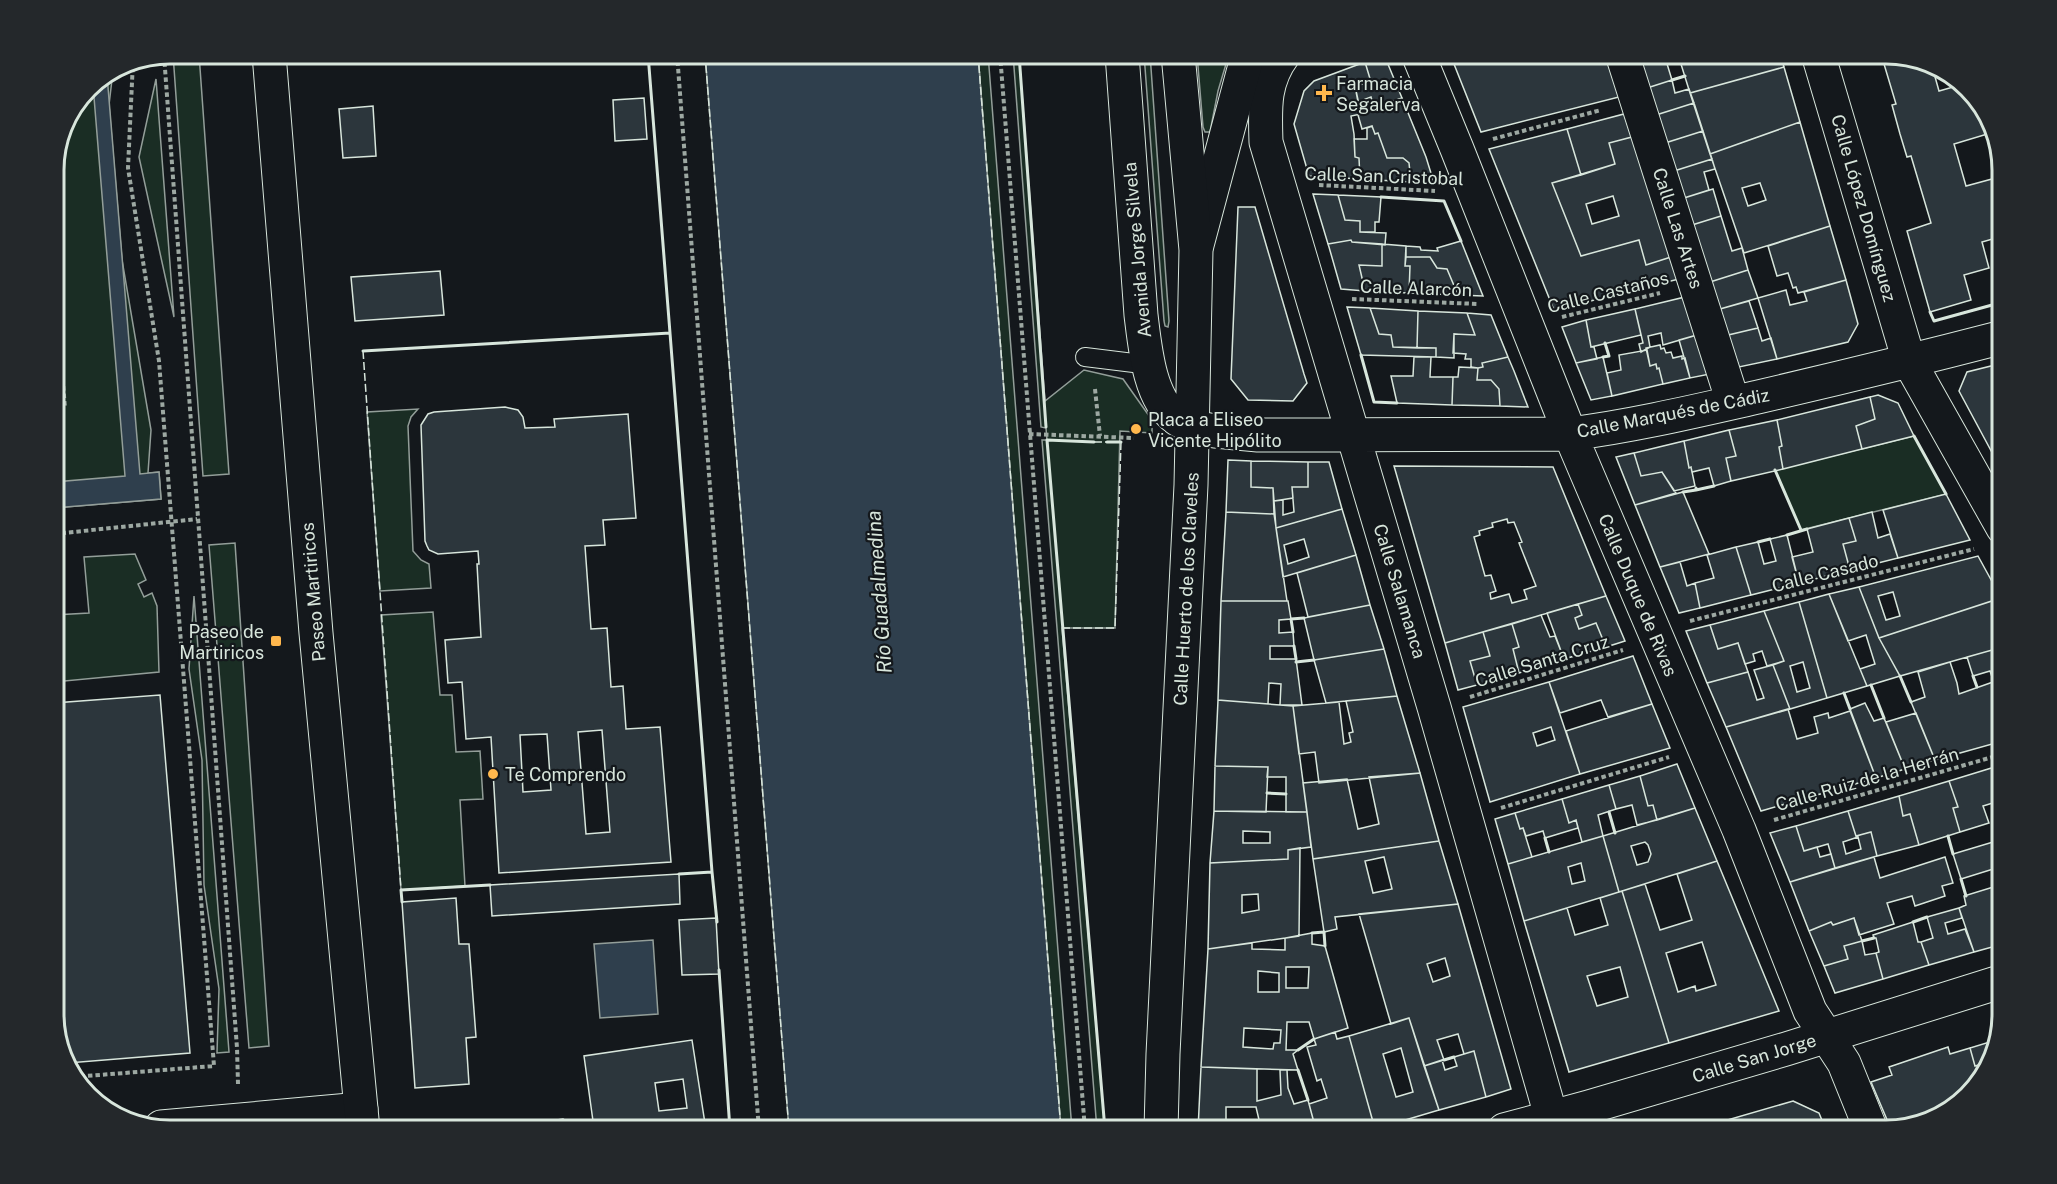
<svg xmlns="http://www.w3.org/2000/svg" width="2057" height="1184" font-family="'Public Sans',sans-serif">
	<rect width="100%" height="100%" fill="#14181c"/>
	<path fill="#1a2d24" stroke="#939e99" stroke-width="1.5" d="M173,54h26l30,420 -26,2z
		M978,54h10l84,1076h-11z
		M1013,54h6l26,347 39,-31 39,9 29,41v13l-32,-2 -5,197h-53l43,502h-8l-55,-690h5l-1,-12 -5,-1z
		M1144,54h6l19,267 -1,6 -3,-1 -1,-5z
		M1197,54h32l-11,37 -8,41h-5l-2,-5z
		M113,71l-4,34 13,155 29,170 -3,43 11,-1 2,27 -107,9v-345l9,-38 25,-37z
		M156,79l18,238 -35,-160z
		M418,409l-7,8 -3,9 5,125 8,9 8,4 2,24 -51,3 -13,-179z
		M1914,436l32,58 -145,36 -26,-60z
		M235,543l34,503 -20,2 -40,-503z
		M135,554l11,26 -8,4 6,13 8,-4 5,13 2,66 -105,10v-67l35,-2 -5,-56z
		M194,596l35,456 -12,1 2,-64 -15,-104 -2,-125 -13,-91z
		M433,612l7,83h12l4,57 24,-1 3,48 -23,1 5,86 -64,4 -20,-275z"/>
	<path fill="#2f3f4d" stroke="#939e99" stroke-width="1.5" d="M705,54h273l83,1076h-272z
		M107,75l33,399 19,-2 2,27 -107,9v-26l71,-6 -32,-391z
		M653,940l5,74 -58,4 -6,-74z"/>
	<path fill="#2c363c" stroke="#d8e6dc" stroke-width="1.5" fill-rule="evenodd" d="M1450,54h155l14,43 -138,35z
		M1636,54h28l8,26 -25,8z
		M1683,54h18l2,5 6,-2 2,5 18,-5 -1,-3h52l4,13 -94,26 -10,-32 4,-2z
		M1881,54l51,12 7,25 21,-6 27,27 7,20 -40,12 12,42 37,-10v60l-21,6 7,26 -25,7 7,25 -41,12 -23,-81 24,-8 -20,-67 -4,1 -7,-23 -8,-29 4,-1z
		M1385,57l17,41 -28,10 -3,-11 -13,5 -3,-16 16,-4 -6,-20z
		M1365,62l6,20 -16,4 6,28 -10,2 3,18 1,23 4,1 1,21 -51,-3 -15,-52 10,-33 10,-10z
		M1784,67l16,55 -90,32 -20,-61z
		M1672,80l3,13 14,-4 5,14 -38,12 -9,-27z
		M644,98l3,41 -32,2 -2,-41z
		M1402,98l24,59 8,26 -23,-1 -2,-19 -6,-5h-16l-9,-25 -3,1 -3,-8 -10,3 -4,-14 3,-1v-2z
		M1694,103l9,28 -38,12 -9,-28z
		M373,106l3,50 -33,2 -4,-49z
		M1624,114l8,23 -23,6 6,21 -34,11 -14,-46z
		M1800,122l30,104 -86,27 -34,-99zM1760,183l6,17 -18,6 -6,-18z
		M1372,126l3,8 3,-1 9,25h16l6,5 2,19 -51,-3 -1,-21 -4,-1 -1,-18h13v-11z
		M1567,129l14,46 -29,8 29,73 58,-16 7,25 25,-8 8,22 -125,31 -65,-161z
		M1703,131l9,28 -38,12 -9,-28z
		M1632,137l39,120 -25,8 -7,-25 -58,16 -29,-73 63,-19 -6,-21zM1613,196l6,20 -27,8 -6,-20z
		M1712,159l3,10 -11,3 5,18 -25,8 -10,-27z
		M1713,189l8,27 -29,9 -8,-27z
		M1313,194l25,1 7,25 15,1v11l26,1 -1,12 -33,-3 -1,-2 -23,4z
		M1338,195l43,2 -2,25h-4v10h-15v-11l-15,-1z
		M1238,207h17l49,167 3,9 -14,18 -45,-1 -17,-21z
		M1721,216l11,35 10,-3 6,22 -38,12 -18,-57z
		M1830,226l16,54 -48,13 -2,-6 -3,1 -5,-15 -11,3 -9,-30z
		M1351,240l1,2 30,2v22l-23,-1 6,26 -24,-2 -12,-42 -1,-3z
		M1461,241l22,55 -25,-1 -11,-26 -10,-1 -7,-11h-24v-11l14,1 1,3 17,1 -1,-3z
		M1382,244l24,2 -1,20h5l-1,27 -44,-2 -6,-26 23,1z
		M1406,257h24l7,11 10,1 11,26 -49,-2 1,-27h-5z
		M1748,270l10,28 -38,11 -10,-27z
		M440,271l4,44 -89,6 -4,-44z
		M1846,280l12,44 -10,18 -71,17 -19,-61 28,-8 4,15 17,-4 -3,-9z
		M1685,297l12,38 -34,10 -2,-12 -13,3 2,11 -9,5 -2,-8 4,-1 -8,-34z
		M1749,301l9,27 -30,7 -8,-26z
		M1347,307l23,1 9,26 12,1 2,12 43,1v9l-75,-2z
		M1370,308l48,3 -1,37 -24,-1 -2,-12 -12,-1z
		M1635,309l6,26 -50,12 -5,-27z
		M1418,311l49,2 8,22 -21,-1v24l-18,-1v-9h-19z
		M1467,313l24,2 17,42 -26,6 1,4 -5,1 -7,-1v-8h-6l1,-5 -13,-1 1,-19 21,1z
		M1586,320l5,27h3l3,12 -21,4 -14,-36z
		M1758,328l4,13 9,-3 6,21 -38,8 -11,-32z
		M1697,335l13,39 -20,4 -11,-38z
		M1660,345l1,4 3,-1 2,5 5,-1 2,6 9,-2v3l3,-1 5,20 -27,6 -4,-16 -2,1 -1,-5 -6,2 -4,-18z
		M1647,350l3,16 6,-2 1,5 2,-1 4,16 -51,12 -5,-23 14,-3 -2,-15z
		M1414,357h17l-1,20h23l-1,28 -55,-2 -6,-27h22z
		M1508,357l6,14 14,36 -28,-1 -1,-17 -8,-9h-14l1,-12 5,-1 -1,-4z
		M1603,357l9,39 -21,4 -15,-37z
		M2003,363v110l-44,-82 8,-19z
		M1459,367l19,1 -1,12h14l8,9 1,17 -48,-1 1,-28h5z
		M1878,395l20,8 16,33 -52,13 -6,-23 19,-7 -5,-22z
		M1870,397l5,22 -19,7 6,23 -79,20 -4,-22 3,-1 -5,-26z
		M505,407l13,3 5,7 2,11 30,-1 -1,-8 74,-5 8,104 -33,2 2,25 -20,1 6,83 16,-1 4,59 12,-1 3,43 34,-2 11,135 -172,11 -8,-136 -25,2 -4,-57 -14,1 -3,-43 36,-3 -4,-73h2l-1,-13 -40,3 -9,-4 -2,-4 -2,-5 -4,-116 7,-11 6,-2zM602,730l8,102 -24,2 -8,-102zM547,734l4,56 -28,2 -3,-57z
		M1777,420l5,26 -3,1 4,22 -52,12 -5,-23 10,-2 -7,-26z
		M1729,430l7,26 -10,2 5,23 -17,5 -5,-18 -17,4 -1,-5 -2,1 -5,-27z
		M1684,441l5,27 2,-1 4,19 -21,5 -12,-19 -21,4 -7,-23z
		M1634,453l7,23 21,-4 14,21 -41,12 -19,-48z
		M1228,460l23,1v26l22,1 1,26 -48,-2z
		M1251,461l57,1v25h-16l1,11 -19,3 -1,-13 -22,-1z
		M1308,462h21l13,47 -66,19 -2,-27 9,-1v15l11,-3 -2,-25h16z
		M1394,466l159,1 53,129 -161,47zM1507,519l1,4 6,-1 8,20 -3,1 17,43 -12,4 3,9 -15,4 -3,-9 -18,5 -1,-6 6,-2 -5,-16 -6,1 -11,-39 6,-2 -1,-4 14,-4 -1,-4z
		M1683,492l26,62 -49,13 -25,-62z
		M1946,494l24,46 -72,18 -15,-48z
		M1342,509l14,46 -73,22 -7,-49zM1304,539l5,18 -21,7 -4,-19z
		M1226,512l48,2 13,87h-66z
		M1872,512l6,26 12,-4 8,24 -48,12 -7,-26 13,-3 -7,-23z
		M1849,518l7,23 -13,3 7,26 -51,13 -7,-26 21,-5 -6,-23z
		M1787,535l12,48 -48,12 -15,-48 22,-5 6,22 12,-3 -6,-22z
		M1736,547l15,48 -51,13 -5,-25 19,-5 -7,-23z
		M1356,555l14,50 -62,12 -11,-44z
		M1978,556l23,42 -122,40 -20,-51zM1893,592l7,24 -14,4 -8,-24z
		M1680,562l7,24 8,-3 5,25 -21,5 -19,-46z
		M1859,587l20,51 21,38 -33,10 -7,-17 15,-5 -9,-29 -18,6 -19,-47z
		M1829,594l38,92 -40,12 -28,-96z
		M1606,596l19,45 -19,6 -10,-24 -17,6 -4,-11 7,-3 -4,-11z
		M2001,598l2,3v46l-103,29 -21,-38z
		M1221,601h67l3,18 -12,1v13l14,-1 1,14h-24v13h26l6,46h-22l1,-21 -12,-1 -1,21 -50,-4z
		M1799,602l28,96 -37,11 -17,-44 11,-4 -20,-50zM1803,662l7,26 -13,4 -7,-26z
		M1578,604l4,11 -7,3 4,11 17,-6 10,24 -42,12 -17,-46z
		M1370,605l14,44 -70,11 -10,-42z
		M1764,611l20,50 -17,5 -5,-15 -9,3 2,7 -10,3 -7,-21 -20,6 -8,-24z
		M1541,615l9,22 5,-1 9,23 -45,14 -6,-24 6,-2 -7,-23z
		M1512,624l7,23 -6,2 6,24 -42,12 -7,-24 20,-5 -7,-24z
		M1710,625l8,24 20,-6 10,29 -41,11 -21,-52z
		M1483,632l7,24 -20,5 7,24 -19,5 -13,-47z
		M2003,647v46l-5,2 -8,-24 -17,5 -6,-19z
		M1384,649l13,47 -71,7 -12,-43z
		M1633,656l19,48 -44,13 -7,-17 -41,13 -11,-31z
		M1950,662l7,21 2,11 34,-12 5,13 2,-1 3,4v43l-68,19 -24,-58 14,-5 -7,-25z
		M1773,665l17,44 -64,18 -19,-44 41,-11 9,28 7,-2 -10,-28z
		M1549,682l31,92 -90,28 -27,-95zM1551,727l4,13 -18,6 -4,-13z
		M160,695l30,358 -122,10 -14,-42v-79h2l-2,-239z
		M1397,696l23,77 -101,10 -4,-31 -16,2 -6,-48 46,-4 5,42 7,-2 -2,-9 4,-1 -7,-31z
		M1218,700l75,6 14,106h-21v-35h-19l1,-10 -53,-1z
		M1865,703l9,18 10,-3 21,51 -29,9 -26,-69z
		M1652,704l18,44 -90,26 -14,-43z
		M1788,709l9,30 21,-6 -4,-16 14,-4 1,5 21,-7 26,67 -115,33 -35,-84z
		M1916,713l19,47 -30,9 -19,-47z
		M1677,764l18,44 -38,12 -4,-15 -5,1 -8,-30z
		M1215,766l53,1 -2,45 -52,-1z
		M1998,766l5,16v12l-9,2 2,6 -13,4 6,17 -29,9 -7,-24 5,-1 -9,-26z
		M1420,773l19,68 -126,18 -10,-76 44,-4 11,50 21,-5 -10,-47z
		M1640,776l8,30 5,-1 4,15 -20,5 -5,-20 -16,4 -7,-24z
		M1949,781l9,26 -5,1 7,24 -41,13 -9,-31 -7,2 -4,-20z
		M1609,785l7,24 -18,6 5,21 -21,6 -6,-22 -7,3 -7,-24z
		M2003,794v25h-2l-7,-23z
		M1899,796l4,20 7,-2 9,31 -42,11 -6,-24 -15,4 -8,-25z
		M1562,799l7,24 7,-3 2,8 -33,10 -2,-7 -17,5 -3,-8 -3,1 -5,-16z
		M1695,808l22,53 -98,31 -16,-56zM1645,842l3,3 3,9 -3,8 -11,3 -6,-19z
		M1214,811l93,1 4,35 -23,3v9l-78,4zM1243,831l27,1v11h-27z
		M1848,811l8,25 15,-4 6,24 -42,12 -7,-24 -24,7 -8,-25zM1858,837l3,12 -15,5 -3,-12z
		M1515,813l5,16 3,-1 9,29 -24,7 -13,-45z
		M1796,826l8,25 13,-4 3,10 11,-3 4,14 -45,14 -20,-49z
		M1603,836l16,56 -95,29 -16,-57zM1581,863l4,18 -13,3 -4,-17z
		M2003,839v27l-42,13 -8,-25z
		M1439,841l19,63 -123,13 2,12 -13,3 -11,-73zM1384,857l8,32 -19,4 -8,-32z
		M1300,848l-1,88 -91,13 2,-86 78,-4v-9zM1258,894l1,16 -17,3v-18z
		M1874,857l6,21 65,-21 8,26 -11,3 3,10 -30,10 -3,-10 -25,7 7,21 -35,11 -5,-17 -21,7 -2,-3 -22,9 -19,-49z
		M1717,861l62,150 -110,32 -47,-152 23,-7 15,46 32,-10 -15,-46zM1702,942l14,43 -20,6 -1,-5 -17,6 -12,-39z
		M679,874l1,30 -188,12 -2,-31z
		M2003,884v60l-29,8 -15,-44 7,-3 -2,-9z
		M1622,891l47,152 -100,29 -45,-151 43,-13 8,27 33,-10 -8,-27zM1620,967l8,30 -31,9 -10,-30z
		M456,898l3,46h10l7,93 -10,1 3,46 -54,4 -13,-186z
		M1458,904l53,185 -25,8 -12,-46 -10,3 -6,-20 -21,6 7,20 -20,6 -15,-48 -18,6 -32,-110zM1445,958l5,18 -17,6 -6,-18z
		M1959,908l3,10 -17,5 3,11 17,-5 9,23 -45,13 -8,-23 12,-4 -6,-21z
		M716,918l3,56 -37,1 -3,-55z
		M1854,918l8,23 -18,5 4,13 -24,7 -15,-35 22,-9 2,3z
		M1913,922l5,20h3l8,23 -46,14 -7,-26 3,-1 -3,-14h-2l-1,-3z
		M1312,933v11l13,2 23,82 -34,11 -5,-17h-22l-1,28h12l-5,4 5,16 -97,-3 7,-118 44,-6v6l33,1v-12zM1286,967h23l-1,21h-22zM1258,971l21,2v19h-21zM1244,1028l37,2 -1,13h-6l-1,6 -30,-2z
		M1862,941l3,14 11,-2 7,26 -48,14 -11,-27 24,-7 -4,-13z
		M1409,1018l30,92 -64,19 -26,-93zM1401,1048l12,44 -17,5 -13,-43z
		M1335,1032l2,7 12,-3 26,93 -59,1 -7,-26 18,-6 -6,-19 -4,2 -10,-34 9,-2 -2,-6z
		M692,1040l14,90h-220l6,-7 16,-3 8,6 47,-7 9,5 21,-3 -9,-65zM683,1079l4,29 -28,3 -4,-28z
		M1996,1040l-8,29 -2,-6 -11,3 -5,-18z
		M1948,1047l2,7 20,-6 5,18 11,-3 2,9 -43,42 -1,-3 -17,7 1,1 -37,10 -20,-47 21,-7 -3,-8z
		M1474,1051l12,46 -47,13 -15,-44 18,-6 3,10 12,-4 -3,-9z
		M1201,1067l56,2v32l24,-6 -1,-25h7l1,18 6,16 14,-4 8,30h-75l19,-6 -4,-17h-30v23h-28z
		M1793,1101l26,12 7,17h-133z"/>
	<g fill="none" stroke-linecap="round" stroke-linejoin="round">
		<g stroke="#d8e6dc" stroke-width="20">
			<path id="service" d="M1085,357l65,8"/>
		</g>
		<g stroke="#d8e6dc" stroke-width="35">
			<path id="minor" d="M1284,54c-21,28 -19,55 -18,88l168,565 121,423
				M1418,54l39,95 113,285 169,396 71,181 34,52 27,67
				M1622,54l111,348
				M1818,54l91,307 94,167
				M1193,427l22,4 43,4 312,-1c63,-8 126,-23 188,-37 82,-19 164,-39 245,-60
				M161,1127l200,-18
				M1504,1130l85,-23 197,-58 217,-68"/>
		</g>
		<g stroke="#d8e6dc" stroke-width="35">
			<path id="secondary" d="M1197,245l51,-191"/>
		</g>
		<g stroke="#d8e6dc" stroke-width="35">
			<path id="primary" d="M269,54l47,579 47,497
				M1122,54l19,261c4,32 8,83 35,103 5,4 11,6 17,9
				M1161,1130l2,-76 28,-569 5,-235 -18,-196"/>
		</g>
		<path stroke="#9da8a2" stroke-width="4" stroke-dasharray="4.5 3" stroke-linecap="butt" d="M677,54l82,1076
			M1000,54l85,1076
			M164,55l73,993 1,36
			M1493,139l108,-29
			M1319,185l116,6
			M54,274l11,134 -11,1
			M1352,299l127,5
			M1562,317l98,-24
			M1095,389l5,47
			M1029,434l105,4
			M54,534l143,-15
			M1690,621l284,-72
			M1470,697l153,-47
			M1501,808l168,-51
			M1774,820l229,-66
			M73,1077l141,-11 -55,-705 -31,-193 5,-107"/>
		<use href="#service" stroke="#14181c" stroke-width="18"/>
		<use href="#minor" stroke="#14181c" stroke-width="33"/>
		<use href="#secondary" stroke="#14181c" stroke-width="33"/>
		<use href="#primary" stroke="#14181c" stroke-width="33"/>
		<path stroke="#d8e6dc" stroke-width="1.5" stroke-dasharray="8 3" stroke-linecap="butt" d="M705,54l84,1076
			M978,54l83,1076
			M363,351l38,539
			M1094,442h13
			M1062,628h53l6,-186"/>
		<path stroke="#d8e6dc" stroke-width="3" d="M648,54l22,279
			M1019,54l27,373
			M1672,80l13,-4
			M1381,197l63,4 17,40
			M1930,312l4,9 69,-19
			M363,351l307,-18 42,539
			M1361,355l13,47 23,1
			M1603,357l6,-1 -4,-13
			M1914,436l32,58
			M1094,442l-47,-2 58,690
			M1107,442h14
			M1775,470l26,60
			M1696,490l18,-4
			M1683,492l13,-2v-2
			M1787,535l20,-6
			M1758,542l12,-3
			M1293,632l-2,-13 13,-1
			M1294,646l2,13
			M1296,662l18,-2
			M1900,676l11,26
			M1973,676l4,11
			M1871,685l13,33
			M1844,693l6,16
			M1267,793l19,1
			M1609,812l6,21
			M1948,836l5,18
			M1545,838l4,14
			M679,874l33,-2 5,50
			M1961,879l5,17
			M402,902l-1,-12 89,-5
			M1913,922l14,-5
			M1312,933l12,-1 1,14
			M1862,941l12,-3
			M719,970l11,160
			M1298,1050l16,-11
			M1444,1060l10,-3
			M1298,1070l10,30"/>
	</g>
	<g fill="#ffb74d" stroke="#14181c" stroke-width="2">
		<path d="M1321 84h6v6h6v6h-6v6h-6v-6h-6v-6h6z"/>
		<circle cx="1136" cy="429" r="6"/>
		<rect x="270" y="635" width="12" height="12" rx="3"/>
		<circle cx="493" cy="774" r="6"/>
	</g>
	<g text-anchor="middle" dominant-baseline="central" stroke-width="4.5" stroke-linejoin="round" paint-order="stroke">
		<g font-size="18" fill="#d8e6dc" stroke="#14181c" text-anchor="start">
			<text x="1336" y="83">Farmacia<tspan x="1336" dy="21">Segalerva</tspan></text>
			<text x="1148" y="419">Placa a Eliseo<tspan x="1148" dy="21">Vicente Hipólito</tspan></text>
			<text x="264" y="631" text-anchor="end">Paseo de<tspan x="264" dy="21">Martiricos</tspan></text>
			<text x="505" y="774">Te Comprendo</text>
		</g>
		<g font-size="18" fill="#d8e6dc" stroke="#14181c">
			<text transform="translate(1384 176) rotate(2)">Calle San Cristobal</text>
			<text transform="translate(1864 208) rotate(74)">Calle López Domínguez</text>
			<text transform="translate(1678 228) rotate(72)">Calle Las Artes</text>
			<text transform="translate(1137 250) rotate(-95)">Avenida Jorge Silvela</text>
			<text transform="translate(1416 288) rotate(2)">Calle Alarcón</text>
			<text transform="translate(1608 292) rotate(-14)">Calle Castaños</text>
			<text transform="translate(1673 413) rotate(-11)">Calle Marqués de Cádiz</text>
			<text transform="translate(1825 573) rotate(-14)">Calle Casado</text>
			<text transform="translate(1186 589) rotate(-87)">Calle Huerto de los Claveles</text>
			<text transform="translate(1400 591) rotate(73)">Calle Salamanca</text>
			<text transform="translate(313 592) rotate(-95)">Paseo Martiricos</text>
			<text transform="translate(1638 595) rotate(67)">Calle Duque de Rivas</text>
			<text transform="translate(1542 661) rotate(-17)">Calle Santa Cruz</text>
			<text transform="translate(1867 779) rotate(-16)">Calle Ruiz de la Herrán</text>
			<text transform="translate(1754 1058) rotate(-17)">Calle San Jorge</text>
		</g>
		<g font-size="20" font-style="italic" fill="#d8e6dc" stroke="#14181c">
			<text transform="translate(879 592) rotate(-94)">Río Guadalmedina</text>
		</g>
	</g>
	<path d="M0 0H2057V1184H0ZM170 64H1886A106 106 0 0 1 1992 170V1014A106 106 0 0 1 1886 1120H170A106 106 0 0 1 64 1014V170A106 106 0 0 1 170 64Z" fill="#24282b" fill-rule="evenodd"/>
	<path fill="none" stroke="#d8e6dc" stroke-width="3" d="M170 64H1886A106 106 0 0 1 1992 170V1014A106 106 0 0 1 1886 1120H170A106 106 0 0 1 64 1014V170A106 106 0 0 1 170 64Z"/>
</svg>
